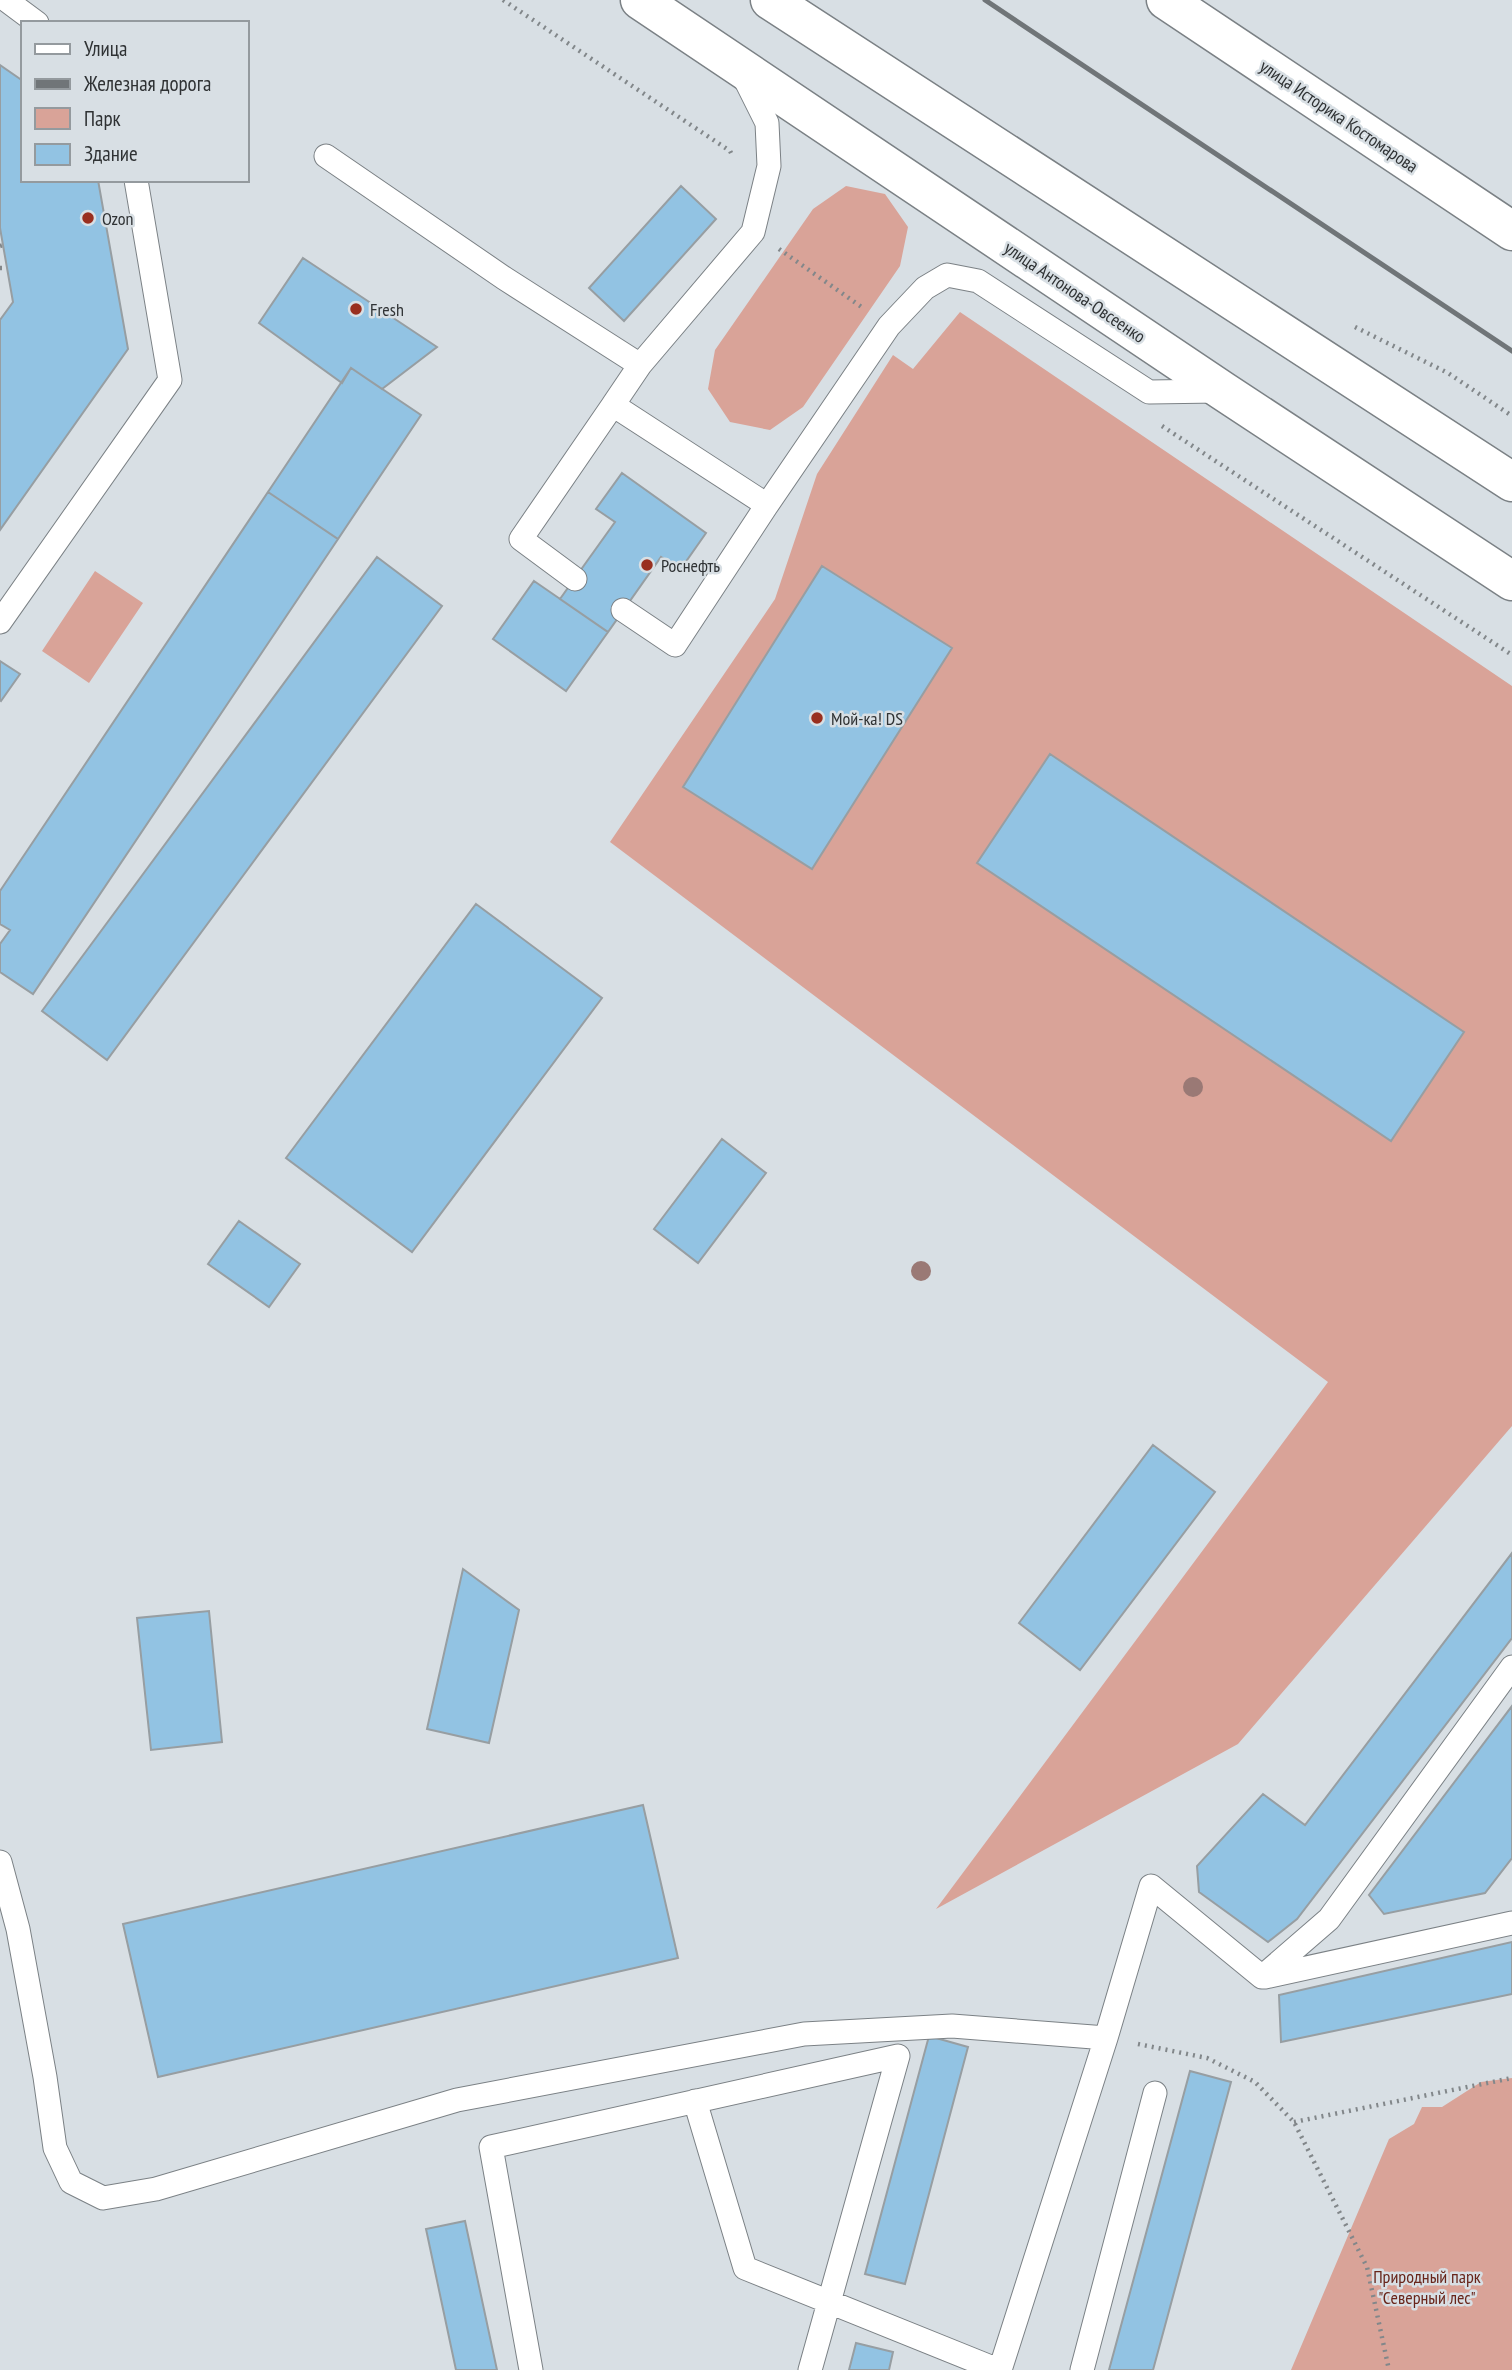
<svg xmlns="http://www.w3.org/2000/svg" width="1512" height="2370" font-family="'PT Sans Narrow',sans-serif">
	<rect width="100%" height="100%" fill="#d8dfe4"/>
	<path fill="#d9a398" d="M846,186l39,8 23,33 -8,39 -97,141 -33,23 -40,-8 -22,-33 7,-39 98,-141z
		M960,312l552,374v740l-274,318 -302,165 392,-527 -718,-540 165,-243 42,-125 76,-119 20,14z
		M95,571l48,32 -54,80 -47,-32z
		M1512,2078v292h-221l98,-231 25,-15 8,-17h20l39,-25z"/>
	<path fill="#92c3e3" stroke="#979ea2" stroke-width="2" d="M0,65l23,16v99h75l30,169 -128,181v-210l13,-18 -13,-74z
		M681,186l35,33 -92,102 -35,-33z
		M303,258l134,89 -55,42 -31,-21 -9,15 -83,-60z
		M351,368l70,47 -83,124 -70,-47z
		M622,473l84,60 -26,37 -19,-13 -53,75 -48,-33 55,-77 -19,-13z
		M268,492l70,47 -305,455 -33,-22v-28l10,-14 -10,-6v-33z
		M377,557l65,49 -335,454 -65,-49z
		M822,566l130,82 -140,221 -129,-82z
		M534,581l74,51 -42,59 -73,-52z
		M0,661l20,13 -19,27 -1,-1z
		M1050,754l414,278 -73,109 -414,-278z
		M476,904l126,94 -190,254 -126,-94z
		M722,1139l44,34 -68,90 -44,-34z
		M239,1221l61,43 -31,43 -61,-43z
		M1153,1445l62,47 -135,178 -61,-47z
		M1512,1553v85l-215,281 -29,23 -69,-50 -2,-26 66,-72 42,31z
		M463,1569l56,41 -30,133 -62,-14z
		M209,1611l13,131 -71,8 -14,-132z
		M1512,1706v152l-27,35 -101,21 -15,-19z
		M643,1805l35,153 -520,119 -35,-153z
		M1512,1942v52l-231,48 -2,-47z
		M929,2036l39,11 -63,237 -40,-10z
		M1190,2071l41,11 -78,288h-44z
		M465,2221l32,149h-41l-30,-141z
		M856,2343l37,9 -4,18h-40z"/>
	<g fill="none" stroke-linecap="round" stroke-linejoin="round">
		<g stroke="#7b8185" stroke-width="25">
			<path id="service" d="M6,0l31,23
				M742,73l25,50 2,43 -16,66 -113,133 -27,40 154,100 122,-179 36,-38 22,-13 31,6 171,111 69,-1
				M326,156l178,122 136,87
				M575,579l-54,-40 92,-134
				M623,610l52,35 92,-140
				M0,622l170,-242 -34,-200
				M0,1862l18,67 27,148 10,71 16,34 32,16 53,-9 301,-89 347,-66 148,-8 154,12
				M1262,1977l67,-58 183,-252
				M1265,1977l247,-54
				M695,2101l50,167 253,102
				M531,2370l-40,-223 407,-91 -88,314
				M1000,2370l106,-332 45,-152 111,91
				M1082,2370l73,-277"/>
		</g>
		<g stroke="#7b8185" stroke-width="41">
			<path id="tertiary" d="M1166,0l346,231"/>
		</g>
		<g stroke="#7b8185" stroke-width="41">
			<path id="trunk" d="M640,0l583,391 289,190
				M770,0l742,482"/>
		</g>
		<path stroke="#82878a" stroke-width="4.5" stroke-dasharray="2 5" stroke-linecap="butt" d="M503,0l227,151 3,6
			M0,246l3,-1
			M779,249l84,59
			M0,268h7
			M1355,327l93,46 64,43
			M1162,426l350,229
			M1138,2044l69,14 48,24 39,40 73,145 22,103
			M1294,2122l218,-44"/>
		<use href="#service" stroke="#fff" stroke-width="23"/>
		<use href="#tertiary" stroke="#fff" stroke-width="38"/>
		<use href="#trunk" stroke="#fff" stroke-width="38"/>
		<path stroke="#707578" stroke-width="5" d="M985,0l527,351"/>
	</g>
	<g fill="#9a7975">
		<circle cx="1193" cy="1087" r="10"/>
		<circle cx="921" cy="1271" r="10"/>
	</g>
	<g fill="#992f1f" stroke="#d8dfe4" stroke-width="2.5">
		<circle cx="88" cy="218" r="7"/>
		<circle cx="356" cy="309" r="7"/>
		<circle cx="647" cy="565" r="7"/>
		<circle cx="817" cy="718" r="7"/>
	</g>
	<g text-anchor="middle" dominant-baseline="central" stroke-width="5" stroke-linejoin="round" paint-order="stroke">
		<g font-size="18" fill="#2f3234" stroke="#d8dfe4">
			<text transform="translate(1339 116) rotate(34)">улица Историка Костомарова</text>
			<text transform="translate(1075 292) rotate(34)">улица Антонова-Овсеенко</text>
		</g>
		<g font-size="18" fill="#2f3234" stroke="#d8dfe4" text-anchor="start">
			<text x="102" y="218">Ozon</text>
			<text x="370" y="309">Fresh</text>
			<text x="661" y="565">Роснефть</text>
			<text x="831" y="718">Мой-ка! DS</text>
		</g>
		<g font-size="18" fill="#68251a" stroke="#d8dfe4">
			<text x="1427" y="2276">Природный парк<tspan x="1427" dy="21">"Северный лес"</tspan></text>
		</g>
	</g>
	<rect x="21" y="21" width="228" height="161" fill="#d8dfe4" stroke="#949a9e" stroke-width="2"/>
	<rect x="35" y="44" width="35" height="10" fill="#ffffff" stroke="#949a9e" stroke-width="2"/>
	<text x="84" y="56" font-size="21" fill="#2f3234">Улица</text>
	<rect x="35" y="79" width="35" height="10" fill="#707578" stroke="#949a9e" stroke-width="2"/>
	<text x="84" y="91" font-size="21" fill="#2f3234">Железная дорога</text>
	<rect x="35" y="108" width="35" height="21" fill="#d9a398" stroke="#949a9e" stroke-width="2"/>
	<text x="84" y="126" font-size="21" fill="#2f3234">Парк</text>
	<rect x="35" y="144" width="35" height="21" fill="#92c3e3" stroke="#949a9e" stroke-width="2"/>
	<text x="84" y="161" font-size="21" fill="#2f3234">Здание</text>
</svg>
